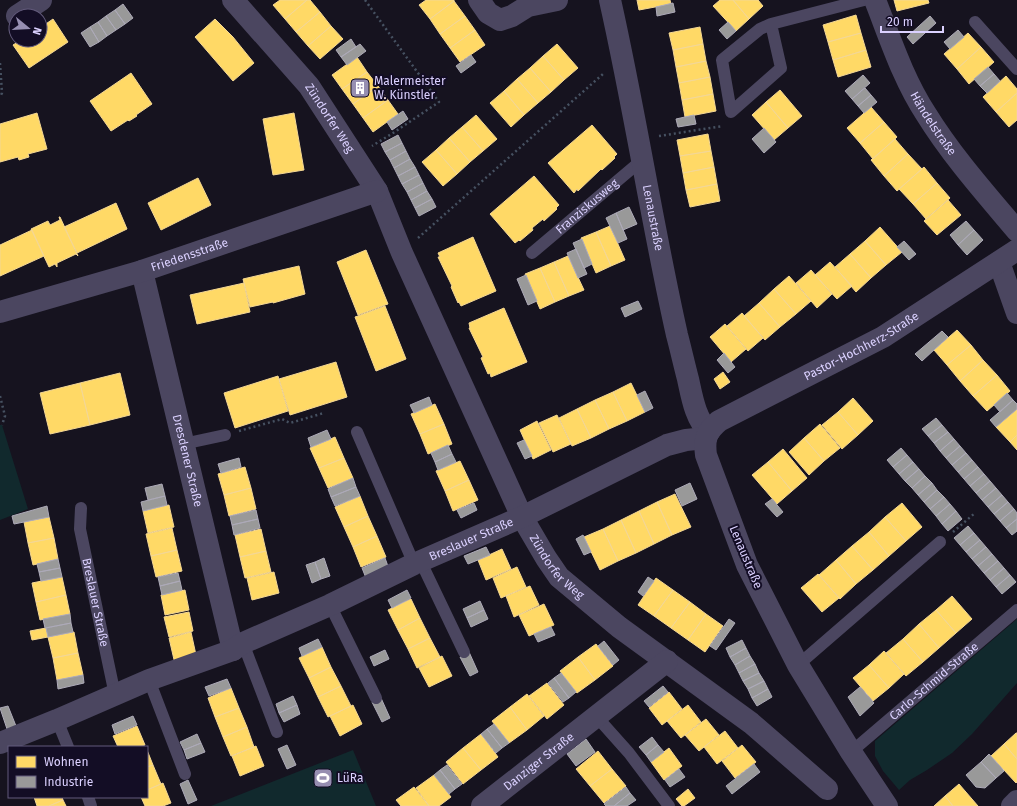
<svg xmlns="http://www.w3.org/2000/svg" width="1017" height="806" font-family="'Fira Sans',sans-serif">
	<rect width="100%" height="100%" fill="#16131f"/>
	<path fill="#11292d" d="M0,425h2l26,84 -28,11z
		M1017,619v64l-45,51 -20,19 -25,17 -17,10 -11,10 -16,-19 -8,-15v-15z
		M353,750l23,56h-165z"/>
	<path fill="#ffd966" stroke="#f4d794" d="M280,0h27l-22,19 -12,-14z
		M307,0h3l10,12 -24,20 -11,-13z
		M426,0h28v1l-24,18 -11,-14z
		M637,0h33l1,4 -32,6z
		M720,0h13l16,19 -13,12 -23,-25z
		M733,0h25l5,6 -14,13z
		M894,0h34l1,3 -32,8z
		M454,1l11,15 -25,18 -10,-15z
		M320,12l11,14 -23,20 -12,-14z
		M856,15l5,18 -33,9 -5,-17z
		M465,16l10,14 -25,18 -10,-14z
		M53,19l15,23 -39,26 -16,-23 8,-5h19v-12z
		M215,19l18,18 21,26 -21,18 -38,-44z
		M331,26l12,13 -23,20 -12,-13z
		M700,27l3,17 -30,6 -4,-17z
		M475,30l10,15 -25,17 -10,-14z
		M861,33l5,17 -33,10 -5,-18z
		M968,33l13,14 -24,22 -13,-15z
		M557,44l21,24 -14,12 -21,-24z
		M703,44l3,17 -30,6 -3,-17z
		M981,47l13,15 -25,22 -12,-15z
		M866,50l5,17 -33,10 -5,-17z
		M543,56l21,24 -13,12 -21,-24z
		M357,57l10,15 -25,17 -10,-14z
		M706,61l4,16 -31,6 -3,-16z
		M530,68l21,24 -13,11 -21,-24z
		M367,72l11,14 -25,18 -11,-15z
		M131,73l21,31 -16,11 1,1 -8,5 -1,-1 -17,11 -21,-30z
		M1006,76l11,13v4l-21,19 -13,-15z
		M710,77l3,17 -31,6 -3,-17z
		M517,79l21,24 -14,12 -20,-24z
		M378,86l10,14 -25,18 -10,-14z
		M780,90l22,26 -14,12 -22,-26z
		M504,91l20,24 -13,12 -21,-24z
		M1017,93v27l-8,7 -13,-15z
		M713,94l3,17 -31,6 -3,-17z
		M388,100l10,14 -25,18 -10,-14z
		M766,102l22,26 -14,12 -22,-25z
		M871,107l13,15 -24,21 -13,-15z
		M37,113l10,36 -19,5 1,3 -10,3 -1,-3 -18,5v-38z
		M294,113l10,57 -31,5 -10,-56z
		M476,115l21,24 -14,12 -21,-24z
		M884,122l13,15 -24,22 -13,-16z
		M592,125l25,29 -3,3 1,1 -13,12 -1,-1 -23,22 -1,-2 -3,4 -26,-30z
		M462,127l21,24 -13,11 -21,-24z
		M708,134l3,17 -31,5 -3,-16z
		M449,138l21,24 -13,12 -21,-24z
		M895,139l13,15 -24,22 -13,-16z
		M436,150l21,24 -14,12 -21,-24z
		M711,151l3,16 -31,6 -3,-17z
		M908,154l14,15 -25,22 -13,-15z
		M714,167l3,17 -31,6 -3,-17z
		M924,167l13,16 -24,21 -14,-15z
		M534,176l25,29 -3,3 1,1 -13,12 -1,-2 -11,9 1,2 -13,11 -1,-1 -4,3 -25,-29z
		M198,178l13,27 -50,25 -13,-27z
		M937,183l13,15 -24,21 -13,-15z
		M717,184l3,17 -30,6 -4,-17z
		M948,200l13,15 -24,20 -13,-14z
		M116,203l11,26 -50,24 -13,-26z
		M59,217h1l18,39 -2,-2 -19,9v4l-2,-3 -6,3 -18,-38 17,-8 2,4 10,-5z
		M610,226l15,34 -14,6 -15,-34z
		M880,227l22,25 -16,13 -21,-24z
		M32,230l12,26 -44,20v-31z
		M596,232l15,34 -15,7 -15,-35z
		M473,237l23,54 -35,15 -2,-4 -1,1 -7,-16 1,-1 -14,-29h2l-2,-4z
		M865,241l21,24 -15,13 -21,-24z
		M366,250l22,54 -30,11 -21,-53z
		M850,254l21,24 -15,14 -21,-25z
		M568,256l16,34 -15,6 -15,-34z
		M554,262l15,34 -14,6 -15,-34z
		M830,262l22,24 -15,13 -22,-24z
		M299,266l6,28 -32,9v-1l-23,5 -7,-28z
		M540,268l15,34 -15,7 -15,-35z
		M811,270l21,24 -15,14 -21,-25z
		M789,276l22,25 -15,13 -22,-25z
		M244,283l6,29 -53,12 -7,-29z
		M774,289l22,25 -16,13 -21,-24z
		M759,303l21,24 -15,13 -21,-24z
		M385,306l21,53 -30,12 -21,-54z
		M504,308l23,54 -36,15 -1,-4 -2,1 -7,-16 2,-1 -14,-29h1l-1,-5z
		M742,313l21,25 -15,13 -21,-25z
		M725,324l21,25 -15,13 -21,-25z
		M957,330l14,15 -24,20 -13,-15z
		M971,345l12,15 -23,21 -13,-16z
		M983,360l14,15 -24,21 -13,-15z
		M336,362l11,35 -57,18 -11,-36z
		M723,372l7,10 -10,7 -6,-10z
		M120,373l10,42 -40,10 -10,-42z
		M997,375l13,16 -23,20 -14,-15z
		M278,376l10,35 -53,17 -11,-35z
		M80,383l10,42 -40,9 -10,-41z
		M631,383l14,29 -18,9 -14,-29z
		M613,392l14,29 -18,8 -14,-29z
		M853,398l20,23 -15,14 -20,-23z
		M595,400l14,29 -18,9 -14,-29z
		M435,404l9,20 -24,10 -9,-20z
		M577,409l14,29 -19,8 -13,-28z
		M1017,409v26l-7,7 -14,-15z
		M838,412l20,23 -16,14 -20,-24z
		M557,415l14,29 -18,8 -14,-29z
		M537,421l14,29 -18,9 -13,-29z
		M444,424l8,20 -24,10 -8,-20z
		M820,424l20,24 -16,13 -20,-23z
		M1017,435v15l-7,-8z
		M335,437l9,21 -25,10 -9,-20z
		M804,438l20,23 -15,14 -20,-23z
		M783,449l24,29 -15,13 -24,-29z
		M344,458l9,20 -25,10 -9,-20z
		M460,461l9,19 -24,11 -9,-20z
		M768,462l24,29 -15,13 -25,-29z
		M245,467l6,21 -27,7 -6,-21z
		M469,480l9,20 -25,11 -8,-20z
		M251,488l5,21 -27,7 -5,-21z
		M675,494l16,33 -19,8 -15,-33z
		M360,496l8,20 -24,11 -9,-20z
		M657,502l15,33 -18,9 -15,-33z
		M902,503l20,24 -16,14 -21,-24z
		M169,505l5,22 -26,6 -5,-22z
		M639,511l15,33 -18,9 -15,-33z
		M368,516l9,20 -24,11 -9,-20z
		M49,517l5,21 -26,5 -4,-21z
		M885,517l21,24 -17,15 -20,-24z
		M621,520l15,33 -18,8 -15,-32z
		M172,528l5,22 -26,6 -5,-22z
		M261,529l5,22 -26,6 -5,-22z
		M603,529l15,32 -18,9 -16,-33z
		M869,532l20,24 -16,14 -21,-24z
		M377,536l9,21 -25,10 -8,-20z
		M54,538l4,21 -25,6 -5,-22z
		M852,546l21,24 -17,14 -20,-24z
		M502,549l9,20 -25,11 -8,-20z
		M177,550l5,21 -26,6 -5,-21z
		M266,551l5,21 -26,6 -5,-21z
		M836,560l20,24 -16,15 -21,-24z
		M517,567l9,20 -25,11 -8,-20z
		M274,572l5,21 -27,7 -5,-22z
		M818,574l21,24 -17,14 -21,-24z
		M62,577l4,18 -30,7 -4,-19z
		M656,578l17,12 -19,26 -16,-11z
		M530,586l9,19 -25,12 -8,-21z
		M185,590l4,20 -24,5 -4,-20z
		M673,590l17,12 -19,26 -17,-12z
		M66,595l4,19 -30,6 -4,-18z
		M952,596l20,23 -16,14 -20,-23z
		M411,599l9,19 -22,12 -10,-20z
		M690,602l16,12 -18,26 -17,-12z
		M544,604l10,21 -25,11 -10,-21z
		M936,610l20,23 -17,15 -20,-24z
		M189,612l4,19 -24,6 -5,-20z
		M706,614l17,12 -18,26 -17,-12z
		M420,618l10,20 -22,11 -10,-19z
		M919,624l20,24 -16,14 -20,-23z
		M46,628l2,9 -16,3 -2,-9z
		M74,632l4,21 -25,5 -5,-21z
		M191,632l5,23 -21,9 -6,-26z
		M430,638l10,19 -23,11 -9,-19z
		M903,639l20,23 -17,14 -20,-23z
		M596,644l17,22 -18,14 -17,-23z
		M322,647l9,20 -22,11 -10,-20z
		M884,651l20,23 -15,14 -20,-23z
		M78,653l5,22 -26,5 -4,-22z
		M442,656l10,20 -23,11 -10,-19z
		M578,657l17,23 -18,13 -17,-22z
		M869,665l20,23 -16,13 -20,-23z
		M331,667l10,19 -23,11 -9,-19z
		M547,683l17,22 -17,14 -18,-23z
		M341,686l10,20 -23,11 -10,-20z
		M231,688l8,20 -24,9 -7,-19z
		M669,692l13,17 -20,16 -13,-17z
		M527,694l17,22 -17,14 -17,-23z
		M353,705l9,19 -22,12 -10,-20z
		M688,705l13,17 -20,16 -14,-17z
		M510,707l17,23 -18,13 -17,-22z
		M239,708l8,19 -24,10 -8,-20z
		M706,719l13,16 -20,16 -14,-16z
		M137,726l8,19 -5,2h-22l-5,-11z
		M247,727l7,20 -23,9 -8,-19z
		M725,731l13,17 -21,16 -13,-17z
		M1016,733h1v26l-13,-15z
		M481,734l17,23 -17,13 -18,-22z
		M1004,744l13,15v23l-1,1 -25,-27z
		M742,745l14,17 -21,16 -13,-17z
		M256,746l8,20 -24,10 -8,-20z
		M463,748l18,22 -18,14 -17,-22z
		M669,748l13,18 -18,14 -13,-18z
		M147,750l6,15 -6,2z
		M598,751l14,18 -22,17 -14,-17z
		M153,765l8,19 -14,6v-23z
		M612,769l14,17 -22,17 -14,-17z
		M434,775l17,22 -12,9h-10l-13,-18z
		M163,783l8,20 -8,3h-18l-4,-9h6v-7z
		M959,784l19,22h-25l-8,-10z
		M414,787l15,19h-28l-5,-6z
		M688,789l7,9 -11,8h-2l-6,-7z
		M945,796l8,10h-19z
		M34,797h28l1,3 -14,6h-12z
		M63,800l3,6h-17z"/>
	<path fill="#999" stroke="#adaab8" d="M673,3l2,9 -18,4 -1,-9z
		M123,4l10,14 -8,6 -10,-14z
		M115,10l10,14 -9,6 -10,-14z
		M106,16l10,14 -9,6 -9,-14z
		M930,16l6,7 -23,21 -6,-7z
		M98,22l9,14 -8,6 -9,-15z
		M728,22l8,9 -9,8 -8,-9z
		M90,27l9,15 -9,5 -9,-14z
		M958,30l6,7 -14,12 -6,-7z
		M351,39l5,8 -15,10 -5,-7z
		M360,44l6,7 -19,14 -6,-8z
		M471,55l5,7 -15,11 -5,-7z
		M988,67l6,7 -14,12 -6,-7z
		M994,74l6,7 -13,12 -7,-7z
		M863,75l7,8 -18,16 -7,-8z
		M865,88l6,7 -13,11 -6,-7z
		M871,95l6,7 -13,11 -6,-7z
		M403,111l5,8 -16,11 -5,-8z
		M694,115l2,9 -18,3 -2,-8z
		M764,128l12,14 -12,11 -12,-14z
		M398,135l4,8 -17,9 -4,-8z
		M402,143l4,8 -16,9 -5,-8z
		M406,151l4,8 -16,9 -4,-8z
		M410,159l5,8 -17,9 -4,-8z
		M415,167l4,8 -17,9 -4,-8z
		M419,175l4,8 -16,9 -5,-8z
		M423,183l4,8 -16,9 -4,-8z
		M427,191l5,8 -17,9 -4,-8z
		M432,199l4,8 -17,9 -4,-8z
		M629,207l8,17 -14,6 -7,-17z
		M616,213l11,26 -9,4 -12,-25z
		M966,221l8,9 -16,15 -8,-10z
		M974,230l9,10 -16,15 -9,-10z
		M582,239l10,25 -8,4 -11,-25z
		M904,241l12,13 -7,6 -12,-13z
		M576,249l11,25 -9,4 -11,-25z
		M526,275l11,26 -9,4 -11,-26z
		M638,301l4,8 -17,8 -4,-9z
		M942,331l6,6 -26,24 -7,-7z
		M724,353l11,14 -7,6 -11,-13z
		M645,391l8,17 -8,4 -8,-17z
		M1007,393l6,7 -13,12 -6,-7z
		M429,397l3,8 -18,8 -4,-8z
		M1013,400l4,4v5l-21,18 -6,-7z
		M936,418l6,7 -14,11 -6,-7z
		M942,425l6,7 -14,11 -6,-7z
		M327,430l4,9 -20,8 -3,-9z
		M948,432l6,7 -14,12 -6,-8z
		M954,439l6,7 -14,12 -6,-7z
		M524,440l8,16 -7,3 -8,-16z
		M448,445l4,9 -17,8 -4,-9z
		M960,446l6,7 -14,12 -6,-7z
		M901,448l6,7 -14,12 -6,-7z
		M966,453l6,7 -14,12 -6,-7z
		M452,454l4,8 -18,8 -3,-8z
		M907,455l6,7 -14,12 -6,-7z
		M239,458l2,9 -20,6 -3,-9z
		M972,460l6,7 -14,12 -6,-7z
		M913,462l6,7 -14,12 -6,-7z
		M978,467l6,7 -14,12 -6,-7z
		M919,469l6,7 -13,12 -7,-7z
		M984,474l6,7 -14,12 -6,-7z
		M925,476l7,7 -14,12 -6,-7z
		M353,478l3,9 -25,10 -3,-8z
		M990,481l6,7 -14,12 -6,-7z
		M690,483l7,16 -15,7 -7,-16z
		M932,483l5,7 -13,12 -6,-7z
		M162,484l3,12 -17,4 -3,-12z
		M356,487l4,9 -25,10 -4,-9z
		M996,488l6,7 -14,12 -6,-7z
		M937,490l7,7 -14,12 -6,-7z
		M1002,495l6,7 -14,12 -6,-7z
		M165,496l2,9 -24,6 -2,-9z
		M944,497l6,7 -14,12 -6,-7z
		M772,499l11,13 -6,5 -12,-13z
		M1008,502l6,7 -14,12 -6,-7z
		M474,503l3,7 -16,8 -4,-8z
		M950,504l6,7 -14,13 -6,-8z
		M47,506l2,11 -35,7 -2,-8z
		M1014,509l3,4v6l-11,9 -6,-7z
		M256,510l2,9 -26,6 -2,-9z
		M956,511l6,8 -14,12 -6,-7z
		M258,519l2,9 -26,7 -2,-10z
		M1017,519v12l-5,4 -6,-7z
		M968,526l6,7 -14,12 -6,-7z
		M974,533l6,7 -14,12 -6,-7z
		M583,535l8,17 -7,3 -8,-16z
		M980,540l6,7 -14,12 -6,-7z
		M486,547l4,8 -22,9 -4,-8z
		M986,547l6,7 -14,12 -6,-7z
		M992,554l6,7 -14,12 -6,-7z
		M324,558l6,18 -9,3 -6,-17z
		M385,558l4,11 -23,9 -4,-10z
		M58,559l2,9 -21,4 -2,-8z
		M998,561l6,7 -14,12 -6,-7z
		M315,562l6,17 -9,4 -6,-18z
		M60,568l2,9 -21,4 -2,-9z
		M1004,568l6,7 -14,12 -6,-7z
		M178,573l2,8 -20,5 -2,-9z
		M1010,575l6,7 -14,12 -6,-7z
		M648,577l6,4 -11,15 -5,-4z
		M180,581l2,9 -20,5 -2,-9z
		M407,590l4,8 -19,10 -4,-8z
		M480,601l4,9 -17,8 -4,-9z
		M484,610l4,9 -17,8 -4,-9z
		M70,614l1,9 -26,5 -2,-9z
		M729,619l6,4 -19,27 -6,-4z
		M71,623l2,9 -25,5 -2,-9z
		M551,627l4,8 -17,7 -4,-8z
		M318,639l4,8 -20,9 -3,-8z
		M742,640l4,8 -16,9 -4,-9z
		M604,641l15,19 -6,5 -15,-19z
		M746,648l4,8 -15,9 -5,-8z
		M385,650l4,9 -15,7 -4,-9z
		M469,652l9,20 -8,4 -10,-19z
		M750,656l5,8 -16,9 -4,-8z
		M755,664l4,9 -16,8 -4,-8z
		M561,673l15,19 -7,6 -15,-20z
		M759,673l5,8 -16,8 -5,-8z
		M83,675l1,8 -26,6 -1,-9z
		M554,678l15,20 -6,4 -15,-19z
		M227,679l4,9 -22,8 -4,-9z
		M764,681l4,8 -16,9 -4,-9z
		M663,686l5,6 -19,15 -5,-6z
		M860,687l14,16 -14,13 -12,-19z
		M768,689l4,8 -15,9 -5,-8z
		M293,696l4,9 -18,8 -3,-9z
		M381,698l9,20 -8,4 -10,-20z
		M297,705l3,9 -16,8 -5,-9z
		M8,706l8,20 -9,3 -7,-21z
		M133,716l4,9 -22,9 -3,-9z
		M494,724l15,19 -7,5 -15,-19z
		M487,729l15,19 -6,5 -15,-19z
		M197,734l4,9 -17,7 -4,-8z
		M652,737l6,8 -12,10 -7,-8z
		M586,739l9,13 -19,14 -9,-12z
		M201,743l4,9 -18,7 -3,-9z
		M287,745l9,20 -9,4 -9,-20z
		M658,745l6,7 -13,10 -5,-7z
		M989,754l15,17 -8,7 -15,-16z
		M981,762l15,16 -11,10 -9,-1 -10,-12z
		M754,764l6,8 -28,22 -6,-8z
		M447,765l15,19 -7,5 -15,-19z
		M679,769l6,8 -15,10 -5,-7z
		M440,770l15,19 -6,5 -15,-19z
		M188,780l9,20 -9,4 -8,-20z
		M626,787l4,6 -16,13h-8l-2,-2z
		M630,793l6,7 -9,6h-13z"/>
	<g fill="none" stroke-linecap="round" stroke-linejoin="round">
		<path stroke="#465161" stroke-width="2.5" stroke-dasharray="2 3" stroke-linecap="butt" d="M365,0l74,102 -46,31 -21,13
			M0,63l2,30 -2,4
			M659,136l64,-10
			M418,238l185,-164
			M0,396l5,20 -3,9
			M239,431l43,-12 8,4 34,-10
			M953,532l22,-19"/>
		<g stroke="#4b4660" stroke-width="12">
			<path d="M975,22l42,47"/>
			<path d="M771,24l10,44 -50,44 -9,-52 38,-31 11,-5 93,-24"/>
			<path id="s1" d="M532,253l110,-93"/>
			<path d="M357,432l57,132"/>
			<path d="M183,444l42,-9"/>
			<path id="s2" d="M81,508l-1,21 35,166"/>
			<path d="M420,560l44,92"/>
			<path d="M330,605l46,93"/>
			<path d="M243,643l34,89"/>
			<path d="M798,665l142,-123"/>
			<path d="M149,680l36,94"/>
			<path d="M596,716l33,37 40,53"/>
			<path d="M57,720l11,27"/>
			<path id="s3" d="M851,752l166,-142"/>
			<path d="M88,797l3,9"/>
		</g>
		<g stroke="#4b4660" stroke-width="22">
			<path id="s4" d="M233,0l76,86 68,105 25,62 120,264 24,41 13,19 60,50 132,96 76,66"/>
			<path d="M479,0l9,13 12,7 12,-4 16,-10 29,-6"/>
			<path id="s5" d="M610,0c25,111 42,224 67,335 4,15 7,29 11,44 4,18 7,39 21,53"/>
			<path id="s6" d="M875,0c15,38 28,79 51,114 26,42 59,79 91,117"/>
			<path d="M17,16l24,-16"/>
			<path d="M999,262l18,51"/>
			<path id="s7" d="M142,271l91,379"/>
			<path id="s8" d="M0,312l142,-41 235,-80"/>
			<path id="s9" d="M0,743l57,-23 92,-40 84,-30 10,-7 87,-38 84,-41 108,-47 145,-72 19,-5 20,-2"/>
			<path id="s10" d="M482,806l185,-145"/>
			<path id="s11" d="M887,806l-36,-54 -53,-87 -51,-100 -41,-110c-2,-16 0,-23 13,-34l164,-84 134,-87"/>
			<path d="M1012,806l5,-5"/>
		</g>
	</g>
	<defs>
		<g id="building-square" transform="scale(1)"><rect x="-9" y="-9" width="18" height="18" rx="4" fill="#968eb1" stroke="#130d25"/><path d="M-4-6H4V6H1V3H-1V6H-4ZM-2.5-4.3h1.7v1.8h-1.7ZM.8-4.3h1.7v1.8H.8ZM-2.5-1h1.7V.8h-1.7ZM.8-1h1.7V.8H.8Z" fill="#fff"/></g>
		<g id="stadium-square" transform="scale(1)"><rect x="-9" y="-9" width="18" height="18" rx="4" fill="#968eb1" stroke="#130d25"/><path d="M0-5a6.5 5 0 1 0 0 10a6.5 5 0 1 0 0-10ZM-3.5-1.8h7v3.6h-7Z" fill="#fff"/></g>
	</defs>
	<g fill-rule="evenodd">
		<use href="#building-square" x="360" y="88"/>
		<use href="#stadium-square" x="323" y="778"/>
	</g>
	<g text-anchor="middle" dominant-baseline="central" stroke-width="4" stroke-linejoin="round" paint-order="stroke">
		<g font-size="12" fill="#dbd1ff" stroke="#130d25" text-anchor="start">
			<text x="374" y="81">Malermeister<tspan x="374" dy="14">W. Künstler</tspan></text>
			<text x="337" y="778">LüRa</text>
		</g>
		<g font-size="12" fill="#dbd1ff" stroke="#130d25">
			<text stroke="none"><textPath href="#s4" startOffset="153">Zündorfer Weg</textPath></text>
			<text stroke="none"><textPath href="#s6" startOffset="137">Händelstraße</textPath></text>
			<text stroke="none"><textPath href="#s1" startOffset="72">Franziskusweg</textPath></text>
			<text stroke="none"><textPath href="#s5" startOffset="222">Lenaustraße</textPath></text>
			<text stroke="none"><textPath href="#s8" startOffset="198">Friedensstraße</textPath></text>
			<text stroke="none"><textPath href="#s11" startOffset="596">Pastor-Hochherz-Straße</textPath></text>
			<text stroke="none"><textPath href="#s7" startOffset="195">Dresdener Straße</textPath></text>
			<text stroke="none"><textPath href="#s9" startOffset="514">Breslauer Straße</textPath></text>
			<text transform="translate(746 557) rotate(67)">Lenaustraße</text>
			<text stroke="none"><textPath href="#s4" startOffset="658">Zündorfer Weg</textPath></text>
			<text stroke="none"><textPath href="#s2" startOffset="96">Breslauer Straße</textPath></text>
			<text stroke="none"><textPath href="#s3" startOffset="109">Carlo-Schmid-Straße</textPath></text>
			<text stroke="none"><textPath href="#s10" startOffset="72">Danziger Straße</textPath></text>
		</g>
	</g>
	<rect x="8" y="746" width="140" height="52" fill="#130d25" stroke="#635b7c"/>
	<rect x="16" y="756" width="20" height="12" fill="#ffd966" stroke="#635b7c"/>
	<text x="44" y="766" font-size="12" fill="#dbd1ff">Wohnen</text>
	<rect x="16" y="776" width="20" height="12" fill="#999999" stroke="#635b7c"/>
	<text x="44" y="786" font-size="12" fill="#dbd1ff">Industrie</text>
	<g transform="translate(28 28) rotate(108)"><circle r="19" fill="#130d25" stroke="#635b7c"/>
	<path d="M0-3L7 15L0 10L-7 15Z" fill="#968eb1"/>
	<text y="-6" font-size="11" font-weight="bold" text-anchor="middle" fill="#dbd1ff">N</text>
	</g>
	<path d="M881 26v6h62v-6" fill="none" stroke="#dbd1ff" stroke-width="2"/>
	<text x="887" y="26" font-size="12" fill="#dbd1ff" stroke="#130d25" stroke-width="3" paint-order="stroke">20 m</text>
</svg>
